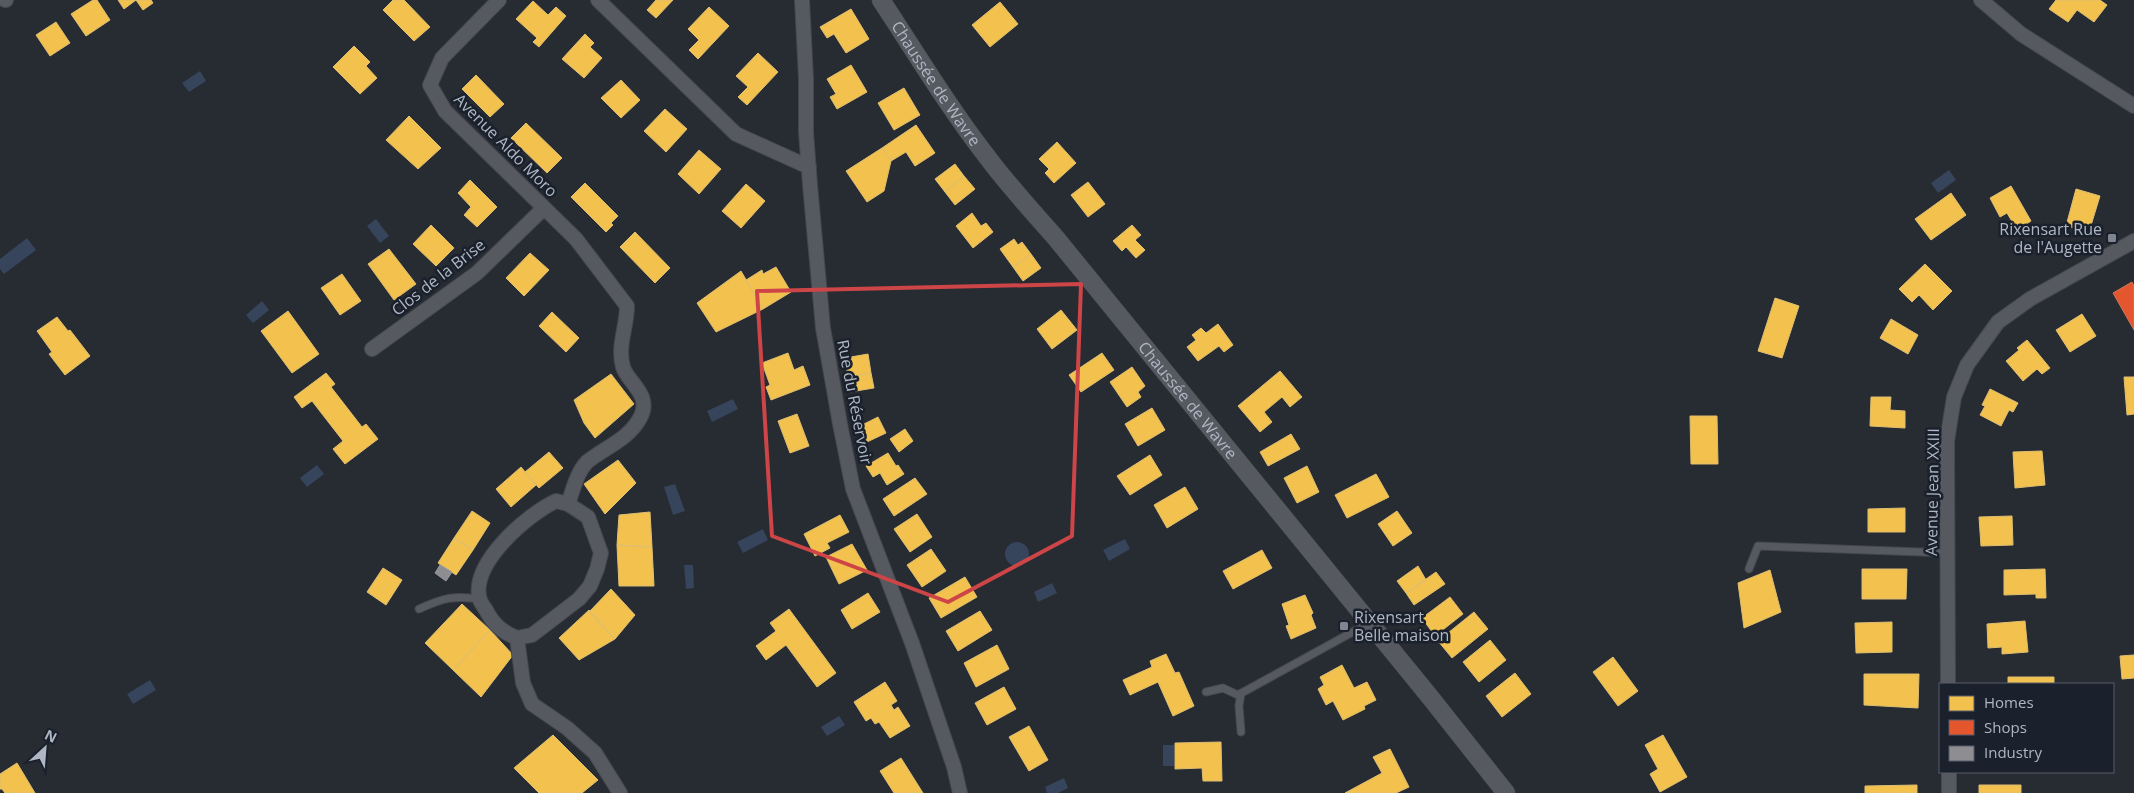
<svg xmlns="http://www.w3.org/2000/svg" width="2134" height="793" font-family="'Open Sans',sans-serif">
	<rect width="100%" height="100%" fill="#272b32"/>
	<path fill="#36455b" d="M200,71l6,10 -17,11 -7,-9z
		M1949,170l7,10 -18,13 -7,-10z
		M376,219l13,17 -9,7 -13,-17z
		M27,238l9,12 -32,24 -4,-5v-10z
		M262,301l7,9 -16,13 -7,-8z
		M733,399l5,10 -26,13 -5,-11z
		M317,465l7,9 -17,13 -7,-9z
		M675,484l10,27 -12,4 -9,-28z
		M763,529l5,11 -25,13 -6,-11z
		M1125,539l5,10 -21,12 -6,-11z
		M1005 554a12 12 0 1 1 24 0a12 12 0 1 1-24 0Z
		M684,565h9l1,23 -8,1z
		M1052,583l5,10 -19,9 -4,-10z
		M150,680l6,10 -23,14 -6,-10z
		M839,716l6,9 -18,11 -6,-9z
		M1163,745h11v21h-11z
		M1064,778l4,10 -10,5h-11l-2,-6z"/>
	<path fill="#f2c14e" stroke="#debe71" d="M93,0h4l13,20 -24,16 -15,-22z
		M118,0h33l2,3 -10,7 -7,-10 -12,9z
		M393,0h11l26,27 -16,14 -31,-31z
		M656,0h17l-17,18 -9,-8z
		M2056,0h44l7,5 -13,17 -17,-12 -9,12 -19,-13z
		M533,1l15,14 8,-8 10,9 -27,31 -6,-5 4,-4 -21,-19z
		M1000,2l18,22 -28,23 -18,-22z
		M709,7l20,19 -31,33 -9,-9 10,-10 -11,-11z
		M851,9l18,30 -23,14 -12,-19 -7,4 -7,-11z
		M56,22l14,21 -20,13 -14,-21z
		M585,34l9,9 -4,4 12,11 -18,20 -22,-19z
		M354,46l16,16 -4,4 11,12 -17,16 -27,-27z
		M758,53l20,19 -31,33 -9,-8 10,-10 -12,-11z
		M851,65l16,27 -30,17 -7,-12 6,-3 -9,-15z
		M476,75l28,29 -14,13 -28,-28z
		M621,80l19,20 -19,18 -20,-20z
		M904,88l16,27 -26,15 -16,-27z
		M665,109l22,20 -21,23 -22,-21z
		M409,116l32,32 -23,21 -32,-29z
		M526,123l36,35 -15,15 -36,-35z
		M916,125l19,28 -20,13 -9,-14 -15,9 -9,-13z
		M1057,142l19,21 -22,20 -9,-10 4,-4 -10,-10z
		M882,148l9,13 -7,30 -17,11 -21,-31z
		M699,150l22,19 -22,25 -21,-20z
		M955,164l9,12 -19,16 -10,-13z
		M964,176l11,13 -20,16 -10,-13z
		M470,180l27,27 -20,20 -13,-12 7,-8 -13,-14z
		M1088,182l17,22 -17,13 -17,-22z
		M585,183l33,33 -7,7 2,2 -7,7 -35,-35z
		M746,184l19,17 -24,27 -19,-17z
		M2011,186l20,35 -14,9 -10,-17 -7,4 -10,-19z
		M2076,189l24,7 -11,36 -23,-6z
		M1951,193l15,22 -35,25 -16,-21z
		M972,213l9,13 5,-3 7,9 -20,16 -17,-22z
		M431,225l23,23 -18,18 -23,-22z
		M1132,225l9,10 -6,5 10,10 -9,8 -10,-11 -4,4 -9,-10z
		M635,232l35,36 -15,15 -35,-36z
		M1014,239l4,6 4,-3 9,12 -18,13 -13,-18z
		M389,249l27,35 -22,16 -26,-36z
		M530,253l19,17 -25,26 -18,-18z
		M1031,254l10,14 -18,13 -10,-14z
		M1925,264l27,27 -19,19 -14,-15 -7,7 -13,-13z
		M776,267l15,25 -28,17 -17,-29 16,-10 1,4z
		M741,271l22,38 -47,23 -19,-29z
		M342,274l19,27 -21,14 -19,-27z
		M1775,298l24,8 -17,52 -24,-7z
		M1061,310l16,20 -25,19 -15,-20z
		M288,311l31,43 -27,19 -31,-42z
		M552,312l27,26 -13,14 -27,-26z
		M2082,314l14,22 -26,16 -14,-22z
		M57,317l11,14 2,-1 20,26 -25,19 -16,-21 3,-2 -15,-21z
		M1891,319l27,16 -10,19 -28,-16z
		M1218,324l15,21 -9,7 -5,-6 -21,15 -11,-14 9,-7 -4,-5 9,-7 5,5z
		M2027,340l23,28 -8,6 -5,-5 -14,12 -17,-20 13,-11 -2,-2z
		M788,353l6,17 9,-4 7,19 -39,15 -5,-13 4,-2 -8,-22z
		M1102,353l12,17 -33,22 -12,-17z
		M868,354l3,19 -23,4 -3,-19z
		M1132,367l13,19 -7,6 3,5 -14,10 -17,-25z
		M1280,371l22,26 -12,10 -8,-10 -18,15 8,10 -12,10 -22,-26z
		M326,373l9,11 -4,3 31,40 4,-3 12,15 -33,25 -12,-15 10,-8 -31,-40 -10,7 -8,-11z
		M871,373l3,15 -24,4 -2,-15z
		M611,374l23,30 -39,34 -11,-15 -10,-23z
		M2124,377h10v37l-7,1z
		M1990,389l28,14 -5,9 -4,-2 -8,16 -21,-11 5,-9 -3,-1z
		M1871,397h20l-1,13 15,1v17l-35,-2z
		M1152,408l13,22 -27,16 -13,-22z
		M797,414l12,32 -19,7 -12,-32z
		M1690,416h27l1,48h-27z
		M878,417l8,16 -19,9 -7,-16z
		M905,429l8,12 -14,11 -9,-13z
		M1291,434l9,15 -32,17 -8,-14z
		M2042,451l3,34 -30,3 -2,-36z
		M549,452l14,16 -24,20 -14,-16z
		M888,453l8,13 2,-1 6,9 -17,11 -7,-12 -7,4 -7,-11z
		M1150,455l12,20 -32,20 -13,-19z
		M618,460l18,23 -31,31 -21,-30z
		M1307,466l12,26 -22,11 -13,-25z
		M521,467l15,18 -25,22 -15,-18z
		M1376,474l13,23 -42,21 -12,-23z
		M915,478l12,16 -33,22 -11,-17z
		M1185,487l13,22 -31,19 -13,-23z
		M1905,508v24h-37v-23z
		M472,511l18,12 -17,27 -19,-12z
		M1397,511l15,22 -19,13 -15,-22z
		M650,512l2,35 -35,-2 2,-30z
		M917,514l15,23 -22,15 -16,-23z
		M840,515l9,17 -22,11 3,5 -15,8 -11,-22z
		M2012,516l1,29 -32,1 -2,-29z
		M454,538l19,12 -17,25 -18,-12z
		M852,544l15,26 -28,14 -13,-27z
		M617,545l35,2 2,39h-35z
		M931,549l15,22 -24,16 -15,-22z
		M1262,550l10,18 -39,21 -10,-18z
		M1418,566l8,14 -20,13 -9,-12z
		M383,568l19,12 -16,25 -19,-13z
		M1862,569h45l-1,30h-44z
		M2045,569l1,29h-10v-4l-32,1v-25z
		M1770,570l11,42 -37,16 -6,-45z
		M1436,572l9,12 -31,21 -8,-12z
		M965,577l12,20 -36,21 -12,-20z
		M611,589l24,26 -20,24 -26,-27z
		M868,593l12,19 -28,17 -11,-19z
		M1305,595l8,18 -2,2 5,13 -25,11 -5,-13 3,-1 -7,-21z
		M1450,597l13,17 -28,22 -13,-18z
		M462,604l28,26 -37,40 -28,-27z
		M789,609l47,64 -19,14 -31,-42 -20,15 -10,-14 20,-15 -6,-8z
		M589,610l26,29 -36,21 -20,-22z
		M980,611l12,19 -34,21 -12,-20z
		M1474,612l14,17 -36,29 -14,-17z
		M2025,621l3,31 -26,2v-7l-14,1 -1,-24z
		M1892,622v30l-36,1 -1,-30z
		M490,630l23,25 -32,42 -28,-27z
		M1490,640l16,20 -27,22 -16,-20z
		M997,645l12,24 -33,18 -12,-24z
		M1166,654l9,19 4,-1 15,34 -21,10 -15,-34 -28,13 -7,-15 29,-13 -2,-6z
		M2134,655v23l-12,1 -2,-23z
		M1613,657l25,34 -20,15 -25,-34z
		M1342,665l12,23 13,-6 9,18 -12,6 1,3 -22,11 -10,-19 -7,4 -8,-16 6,-4 -4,-8z
		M1515,673l16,21 -29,23 -16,-21z
		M1864,674h55l-1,34 -54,-3z
		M2008,677h46v7h-46z
		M885,682l12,19 -6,4 3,5 4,-3 12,19 -20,12 -11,-16 -4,2 -4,-6 -5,3 -12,-19z
		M1004,687l12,22 -29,16 -12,-22z
		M1029,726l19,34 -19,11 -20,-34z
		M553,735l45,45 -16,13h-43l-25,-25z
		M1663,735l24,42 -27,15 -10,-18 8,-5 -13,-24z
		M1221,742l1,39h-19l-1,-13 -27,1v-26z
		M1390,749l19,38 -13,6h-51l37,-20 -9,-16z
		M901,758l22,35h-29l-14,-22z
		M17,763l18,30h-30l-3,-4h-2v-15z
		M1917,785v8h-52v-7z
		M1979,785h42v8h-42z"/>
	<path fill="#e4572e" stroke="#d4745b" d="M2132,282l2,4v44l-21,-37z"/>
	<path fill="#8d8d92" stroke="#979aa1" d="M440,565l12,7 -6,9 -11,-8z"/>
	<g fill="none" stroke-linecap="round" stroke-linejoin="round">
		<g stroke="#44474d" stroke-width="9">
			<path id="service" d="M1749,569l9,-23 190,7
				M419,609c24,-11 35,-14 61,-10
				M1206,692l17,-4 15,7 131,-72
				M1241,693l-2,13 2,26"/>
		</g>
		<g stroke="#44474d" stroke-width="16">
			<path id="minor" d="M5,0h1
				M499,0l-57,58 -12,27 15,26 131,128 51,67c0,21 -10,40 -4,61 4,15 30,28 17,51 -11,21 -36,30 -53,44 -10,10 -14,28 -19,42
				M598,0l138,134 73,33
				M802,0l4,78v54l4,53 13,143 17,96 13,65 59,154 42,124 6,26
				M1981,0l40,34 113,72
				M372,349l105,-76 67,-65
				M556,501l12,3 20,13 13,36 -4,16 -7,17 -11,13 -47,36 -15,3c-15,-6 -24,-14 -31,-28 -2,-3 -5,-7 -6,-10 -11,-36 48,-86 76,-99z
				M517,638l6,45 9,21 35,24 28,25 25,40
				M1948,684l-1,-243 7,-44 13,-32 31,-43 32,-23 104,-58
				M1949,772v21"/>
		</g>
		<g stroke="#44474d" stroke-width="19">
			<g id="tertiary">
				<path id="s1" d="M881,0c35,53 68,108 107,158 21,28 44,53 67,79l375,460 76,96"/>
			</g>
		</g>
		<use href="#service" stroke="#565960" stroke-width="7"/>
		<use href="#minor" stroke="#565960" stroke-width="14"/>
		<use href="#tertiary" stroke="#565960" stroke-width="18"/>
	</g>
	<path fill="none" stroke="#ce4547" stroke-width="4" stroke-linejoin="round" d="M1081,284l-9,252 -124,66 -176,-66 -15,-245z"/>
	<g fill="#7f8691" stroke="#1a212c" stroke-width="2">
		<rect x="2107" y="233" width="10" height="10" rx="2.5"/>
		<rect x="1339" y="621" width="10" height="10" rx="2.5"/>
	</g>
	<g text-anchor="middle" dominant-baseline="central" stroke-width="5" stroke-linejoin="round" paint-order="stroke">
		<g font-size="16" fill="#afb7c4" stroke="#1a212c">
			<text stroke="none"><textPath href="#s1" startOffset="100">Chaussée de Wavre</textPath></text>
			<text transform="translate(506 145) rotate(45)">Avenue Aldo Moro</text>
			<text transform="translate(438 277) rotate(-38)">Clos de la Brise</text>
			<text stroke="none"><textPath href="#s1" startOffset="505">Chaussée de Wavre</textPath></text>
			<text transform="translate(855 402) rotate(79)">Rue du Réservoir</text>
			<text transform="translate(1932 492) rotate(-89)">Avenue Jean XXIII</text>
		</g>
		<g font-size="16" fill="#afb7c4" stroke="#1a212c" text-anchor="end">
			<text x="2102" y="229">Rixensart Rue<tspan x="2102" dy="18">de l'Augette</tspan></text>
			<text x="1354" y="617" text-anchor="start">Rixensart<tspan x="1354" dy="18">Belle maison</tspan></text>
		</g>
	</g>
	<rect x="1939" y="683" width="175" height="90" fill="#1a212c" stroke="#565d69"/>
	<rect x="1949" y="696" width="25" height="15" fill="#f2c14e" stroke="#565d69"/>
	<text x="1984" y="708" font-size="15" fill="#afb7c4">Homes</text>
	<rect x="1949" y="720" width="25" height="15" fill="#e4572e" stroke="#565d69"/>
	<text x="1984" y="733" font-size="15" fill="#afb7c4">Shops</text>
	<rect x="1949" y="746" width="25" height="15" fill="#8d8d92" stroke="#565d69"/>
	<text x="1984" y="758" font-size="15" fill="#afb7c4">Industry</text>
	<g transform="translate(45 748) rotate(26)" stroke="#1a212c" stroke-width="4" paint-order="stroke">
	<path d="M0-4L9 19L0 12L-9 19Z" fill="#afb7c4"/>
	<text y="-8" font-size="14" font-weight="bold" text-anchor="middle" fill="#afb7c4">N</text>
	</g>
</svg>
